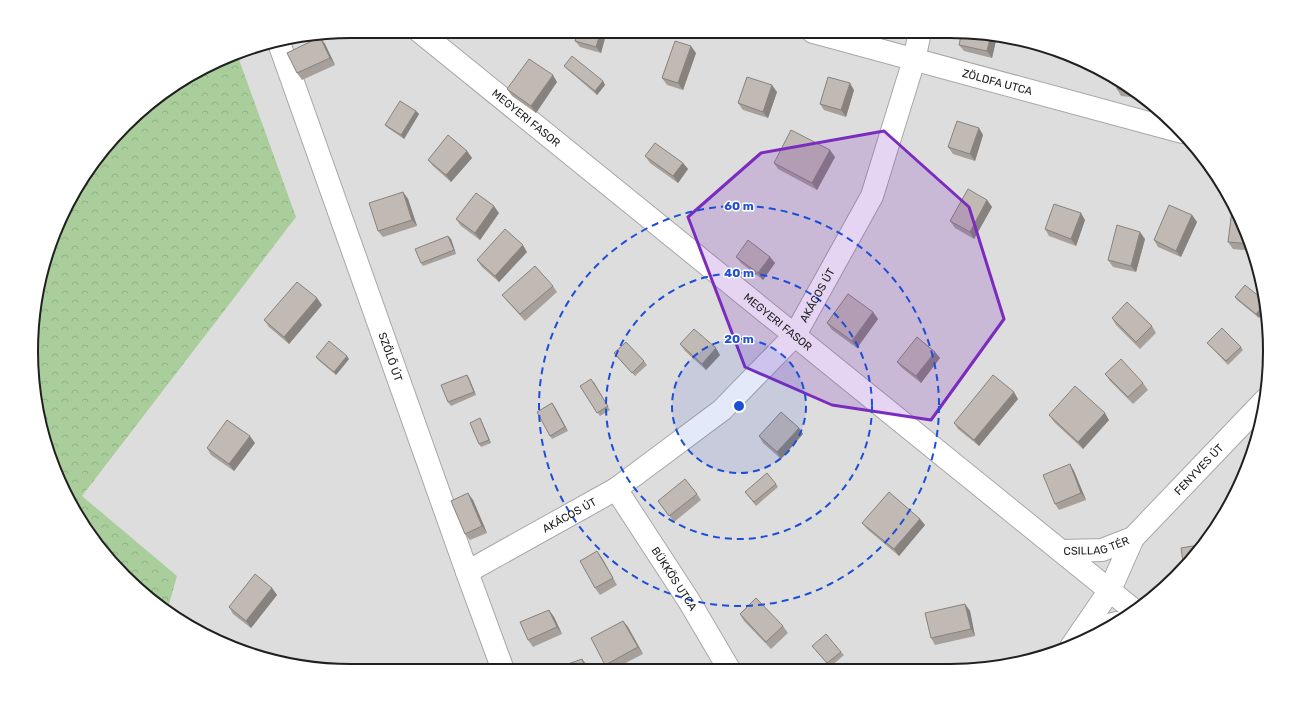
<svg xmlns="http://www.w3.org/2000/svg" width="1301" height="702" font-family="Rubik,sans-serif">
	<defs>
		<pattern id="forest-crowns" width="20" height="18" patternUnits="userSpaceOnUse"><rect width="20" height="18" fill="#a9ce9c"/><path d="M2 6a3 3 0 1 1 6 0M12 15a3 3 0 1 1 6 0" fill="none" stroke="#91b186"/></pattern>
	</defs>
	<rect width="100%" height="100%" fill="#f0ede6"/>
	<path fill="#dedddd" d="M351,31l620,1 62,10 59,22 53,33 46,43 36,51 26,57 14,61 2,63 -10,62 -22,59 -47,69 -62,55 -56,30 -80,21 -662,2 -62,-10 -59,-22 -84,-61 -40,-48 -30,-55 -23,-102 10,-104 43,-95 71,-76 92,-49z"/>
	<path fill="url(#forest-crowns)" d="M237,54l59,163 -214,279 95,80 -9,32 -43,-31 -40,-48 -30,-55 -23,-102 10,-104 43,-95 71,-76z"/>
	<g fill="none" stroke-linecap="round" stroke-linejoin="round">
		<g stroke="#a7a7a7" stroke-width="24">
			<g id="minor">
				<path id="s1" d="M419,31l716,580"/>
				<path id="s2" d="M813,32l369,100"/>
				<path id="s3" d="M279,43l188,529 36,98"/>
				<path id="s4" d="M616,489l73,112 40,68"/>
				<path id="s5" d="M1063,551l39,-1 31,-12"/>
				<path id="s6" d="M467,572l149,-83 106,-79 73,-75 77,-139 42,-136 6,-28"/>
				<path d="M1082,631l35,-8"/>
				<path id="s7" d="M1071,647l39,-57 23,-52 132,-138"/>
			</g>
		</g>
		<use href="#minor" stroke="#fff" stroke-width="22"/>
	</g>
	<path fill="#a69f9a" d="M554,31h11l-2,4z
		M607,31l-6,22 -21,-6 -5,-6z
		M997,36l-5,22 -28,-7 -5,-6z
		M320,37l5,7 10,21 -33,15 -5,-7z
		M696,53l-13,37 -16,-5 -5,-7z
		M564,66l39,15 2,4 -8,10 -30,-26z
		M1118,80l22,14v4l-19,-2 -4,-7z
		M557,82l-21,31 -24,-17 -5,-7z
		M854,90l-8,27 -22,-7 -4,-6z
		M777,92l-9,26 -25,-8 -5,-7z
		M416,111l3,3 -15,25 -16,-11 -3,-3z
		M979,128l4,7 -8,26 -22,-7 -5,-7z
		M467,151l5,7 -21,24 -18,-16 -5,-6z
		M645,156l38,7 5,6 -10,14 -28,-20z
		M835,157l-18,33 -39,-21 -4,-6z
		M403,192l5,7 9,27 -34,11 -5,-6z
		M987,200l5,7 -18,32 -19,-11 -5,-7z
		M1236,211l17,37 1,3 -21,-2 -5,-7z
		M499,213l-19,27 -19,-14 -5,-7z
		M1192,215l5,7 -16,35 -23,-10 -4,-7z
		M1085,220l-9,26 -27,-10 -4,-7z
		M448,236l3,3 5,15 -33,12 -2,-3z
		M1145,239l-9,33 -23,-5 -5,-7z
		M527,252l-28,30 -17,-15 -5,-7z
		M736,257h34l5,6 -12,17 -22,-17z
		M1245,285l14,33 -22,-18 -2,-3z
		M553,286l4,6 -32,29 -18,-20 -5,-6z
		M322,305l-33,39 -20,-17 -5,-7z
		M873,312l5,7 -21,29 -25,-18 -5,-7z
		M1112,318l40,8 4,7 -16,16 -24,-24z
		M1207,343l34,4 2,3 -15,15 -18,-19z
		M680,344l40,11 -14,15 -21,-19z
		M935,352l5,6 -19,25 -19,-15 -5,-6z
		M614,353l30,8 3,4 -12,11 -19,-20z
		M316,357l33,2 -13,16 -18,-15z
		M1105,374l38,9 5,7 -15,14 -23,-23z
		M467,375l2,3 7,17 -25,11 -3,-4z
		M594,382l16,28 -10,6 -20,-30z
		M1018,399l-39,47 -21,-17 -4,-6z
		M552,403l16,28 -16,8 -2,-3z
		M1049,415l60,5 -26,29 -29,-27z
		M480,418l2,4 9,21 -10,4 -2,-3z
		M799,428l4,6 -22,25 -18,-16 -4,-7z
		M255,443l-21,28 -23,-16 -4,-7z
		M1070,464l4,7 12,29 -27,10 -4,-6z
		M776,484l2,3 -22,19 -11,-14z
		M697,494l4,6 -27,22 -16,-21z
		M473,500l14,33 -17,7 -5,-6z
		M920,519l5,6 -26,31 -32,-27 -5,-6z
		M602,558l15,27 -17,10 -5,-7z
		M272,588l5,7 -26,33 -18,-14 -4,-7z
		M965,604l5,7 5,25 -40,9 -4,-7z
		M549,610l5,7 8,17 -29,13 -5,-7z
		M740,614l43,12 5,7 -17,16 -27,-28z
		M623,621l5,6 15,27 -29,15h-5l-4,-4z
		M812,646l29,6 3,3 -14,12z"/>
	<path fill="#87827d" d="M561,31h4l-2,4 -2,-3z
		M601,31h6l-6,22 -5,-6z
		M991,35l6,1 -5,22 -5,-7z
		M320,37l5,7 10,21 -5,-7z
		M691,46l5,7 -13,37 -5,-7z
		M553,75l4,7 -21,31 -5,-7z
		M603,81l2,4 -8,10 -2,-4z
		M850,83l4,7 -8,27 -5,-7z
		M772,85l5,7 -9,26 -5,-6z
		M1136,92l4,2v4z
		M416,111l3,3 -15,25 -3,-4z
		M979,128l4,7 -8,26 -5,-7z
		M830,150l5,7 -18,33 -5,-7z
		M467,151l5,7 -21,24 -5,-7z
		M683,163l5,6 -10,14 -5,-7z
		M403,192l5,7 9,27 -5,-6z
		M987,200l5,7 -18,32 -4,-7z
		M494,206l5,7 -19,27 -5,-7z
		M1081,213l4,7 -9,26 -5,-7z
		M1192,215l5,7 -16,35 -5,-6z
		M1140,232l5,7 -9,33 -5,-6z
		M448,236l3,3 5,15 -2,-4z
		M523,245l4,7 -28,30 -4,-6z
		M770,257l5,6 -12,17 -5,-7z
		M317,298l5,7 -33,39 -5,-7z
		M1266,303l1,5 -8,10 -3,-4z
		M873,312l5,7 -21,29 -5,-7z
		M716,348l4,7 -14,15 -4,-6z
		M935,352l5,6 -19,25 -5,-7z
		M347,356l2,3 -13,16 -2,-3z
		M467,375l2,3 7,17 -2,-3z
		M1014,392l4,7 -39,47 -5,-6z
		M552,403l3,4 13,24 -3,-4z
		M1105,413l4,7 -26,29 -5,-7z
		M480,418l2,4 9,21 -2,-3z
		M799,428l4,6 -22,25 -4,-7z
		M250,436l5,7 -21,28 -5,-7z
		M1070,464l4,7 12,29 -5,-7z
		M468,493l5,7 14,33 -5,-7z
		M920,519l5,6 -26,31 -5,-7z
		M597,551l5,7 15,27 -4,-7z
		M272,588l5,7 -26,33 -5,-7z
		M965,604l5,7 5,25 -4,-7z
		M549,610l5,7 8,17 -5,-7z
		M623,621l5,6 15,27 -5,-7z
		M582,659l5,6 2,5h-3z"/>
	<path fill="#c1b9b3" stroke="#87827d" d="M578,31h23l-5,16 -21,-6z
		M962,32h9l20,3 -4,16 -28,-6z
		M320,37l10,21 -33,15 -10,-20z
		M675,41l16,5 -13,37 -16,-5z
		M572,56l31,25 -8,10 -31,-25z
		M529,59l24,16 -22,31 -24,-17z
		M747,77l25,8 -9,27 -25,-9z
		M828,77l22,6 -9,27 -21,-6z
		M1118,80l17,11 -18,-2z
		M400,101l16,10 -15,24 -16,-10z
		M957,121l22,7 -9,26 -22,-7z
		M791,130l39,20 -18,33 -38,-20z
		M448,135l19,16 -21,24 -18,-15z
		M655,143l28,20 -10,13 -28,-20z
		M968,189l19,11 -17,32 -20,-11z
		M403,192l9,28 -34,11 -9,-28z
		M476,193l18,13 -19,27 -19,-14z
		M1054,204l27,9 -10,26 -26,-10z
		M1169,205l23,10 -16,36 -22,-11z
		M1232,210l4,1 15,33 -23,-2z
		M1117,225l23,7 -9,34 -23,-6z
		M505,229l18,16 -28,31 -18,-16z
		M448,236l6,14 -33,13 -6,-14z
		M748,240l22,17 -12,16 -22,-16z
		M535,266l18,20 -33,28 -18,-19z
		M297,282l20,16 -33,39 -20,-17z
		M1245,285l21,17v1l-10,11 -21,-17z
		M848,294l25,18 -21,29 -25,-18z
		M1127,302l25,24 -16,16 -24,-24z
		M1222,328l19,19 -15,14 -19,-18z
		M694,329l22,19 -14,16 -22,-20z
		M917,337l18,15 -19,24 -19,-14z
		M329,341l18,15 -13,16 -18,-15z
		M626,342l18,19 -12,12 -18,-20z
		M1121,359l22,24 -15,14 -23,-23z
		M467,375l7,17 -26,10 -7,-17z
		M993,375l21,17 -40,48 -20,-17z
		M591,379l17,27 -11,7 -17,-27z
		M1075,386l30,27 -27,29 -29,-27z
		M552,403l13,24 -15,9 -13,-24z
		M781,412l18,16 -22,24 -18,-16z
		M480,418l9,22 -10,4 -9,-21z
		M227,420l23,16 -21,28 -22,-16z
		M1070,464l11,29 -26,11 -12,-29z
		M767,473l9,11 -22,18 -9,-10z
		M685,479l12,15 -28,22 -11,-15z
		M1241,482l-4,11 -3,-2z
		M889,492l31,27 -26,30 -32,-26z
		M468,493l14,33 -17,8 -14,-33z
		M1199,545v4l-9,13 -6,6 -3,-20z
		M597,551l16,27 -18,10 -15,-27z
		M255,574l17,14 -26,33 -17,-14z
		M756,598l27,28 -17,16 -26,-28z
		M965,604l6,25 -40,9 -6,-25z
		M549,610l8,17 -29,13 -8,-18z
		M623,621l15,26 -33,18 -14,-27z
		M826,634l15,18 -14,11 -15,-17z
		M582,659l4,11h-35z"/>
	<path fill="#7b2cbf" fill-opacity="0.2" stroke="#7b2cbf" stroke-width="3" stroke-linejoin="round" d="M884,131l85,76 35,112 -73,101 -99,-15 -87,-38 -57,-150 73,-64z"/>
	<circle cx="739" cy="406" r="67" fill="#1d4ed8" fill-opacity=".12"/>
	<g fill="none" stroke="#1d4ed8" stroke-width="2" stroke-dasharray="7 5">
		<circle cx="739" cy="406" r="67"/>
		<circle cx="739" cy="406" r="133"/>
		<circle cx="739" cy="406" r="200"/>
	</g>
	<g text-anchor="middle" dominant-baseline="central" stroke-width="3" stroke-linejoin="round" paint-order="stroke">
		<g font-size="11" fill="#202020" stroke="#fff">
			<text stroke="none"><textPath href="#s2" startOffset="191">ZÖLDFA UTCA</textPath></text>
			<text stroke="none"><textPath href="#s1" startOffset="138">MEGYERI FASOR</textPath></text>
			<text stroke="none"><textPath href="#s6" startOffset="453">AKÁCOS ÚT</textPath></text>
			<text stroke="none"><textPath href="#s1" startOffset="462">MEGYERI FASOR</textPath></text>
			<text stroke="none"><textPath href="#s3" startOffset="333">SZŐLŐ ÚT</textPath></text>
			<text stroke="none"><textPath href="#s7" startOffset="221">FENYVES ÚT</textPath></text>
			<text stroke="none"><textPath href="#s6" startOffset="117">AKÁCOS ÚT</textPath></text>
			<text stroke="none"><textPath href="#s5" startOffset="34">CSILLAG TÉR</textPath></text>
			<text stroke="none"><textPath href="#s4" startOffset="107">BÜKKÖS UTCA</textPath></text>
		</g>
	</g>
	<path d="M0 0H1301V702H0ZM351 38H950A313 313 0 0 1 1263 351V351A313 313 0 0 1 950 664H351A313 313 0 0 1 38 351V351A313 313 0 0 1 351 38Z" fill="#fff" fill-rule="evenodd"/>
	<path fill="none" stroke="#202020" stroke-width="2" d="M351 38H950A313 313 0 0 1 1263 351V351A313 313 0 0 1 950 664H351A313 313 0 0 1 38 351V351A313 313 0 0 1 351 38Z"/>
	<circle cx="739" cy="406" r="6" fill="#1d4ed8" stroke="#fff" stroke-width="2"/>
	<g font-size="12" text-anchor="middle" font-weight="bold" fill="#1d4ed8" stroke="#fff" stroke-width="3" stroke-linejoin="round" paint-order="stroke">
		<text x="739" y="210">60 m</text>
		<text x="739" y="277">40 m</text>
		<text x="739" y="343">20 m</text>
	</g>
</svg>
